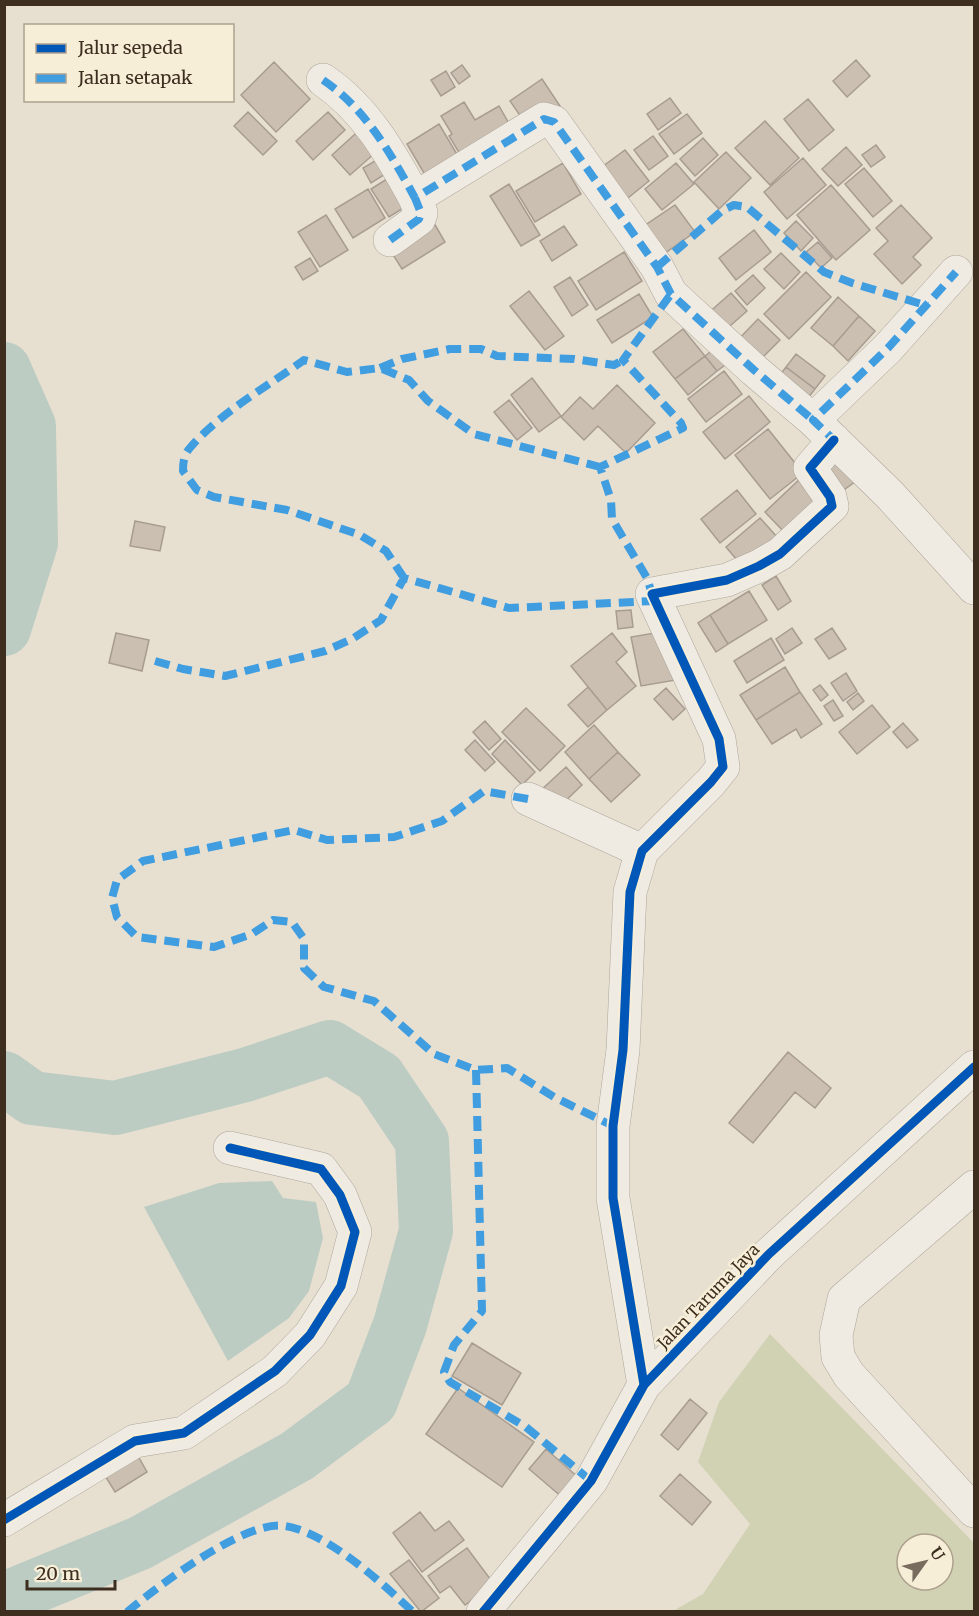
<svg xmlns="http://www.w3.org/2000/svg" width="979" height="1616" font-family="Merriweather,serif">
	<rect width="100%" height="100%" fill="#e7e0d1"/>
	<path fill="#d1d1b3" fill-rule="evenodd" d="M770,1334l204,209v68h-301l30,-17 47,-70 -52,-62 21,-60zM907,1544h36v36h-36z"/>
	<path fill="#bcccc2" d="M272,1181l11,17 33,4 7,36 -14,53 -20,27 -61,43 -84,-154 75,-24z"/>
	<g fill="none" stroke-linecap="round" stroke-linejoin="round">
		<path stroke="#bcccc2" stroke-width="54" d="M4,369l25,57 2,117 -27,86
			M4,1078l28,20 83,10 130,-33 85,-28 49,30 43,64 4,90 -26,94 -29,76 -74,55 -157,87 -136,56"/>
	</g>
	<path fill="#cbbfb2" stroke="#a89c90" stroke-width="1.5" d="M856,60l14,16 -23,21 -14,-16z
		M274,62l36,37 -34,33 -35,-37z
		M462,65l8,11 -11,8 -8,-11z
		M446,71l9,16 -14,9 -10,-16z
		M542,79l18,27 -32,21 -18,-26z
		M670,98l11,15 -23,17 -11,-16z
		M808,99l26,31 -25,21 -25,-32z
		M464,102l11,18 24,-14 16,28 -49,30 -17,-28 3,-2 -11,-18z
		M248,112l29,29 -14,14 -29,-29z
		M328,112l17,18 -32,30 -17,-19z
		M687,114l15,19 -28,21 -15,-20z
		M765,121l34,37 -29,27 -35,-37z
		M439,124l22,37 -33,19 -21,-36z
		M365,125l18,21 -33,29 -18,-20z
		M653,136l15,20 -19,14 -15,-20z
		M703,138l15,17 -23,21 -15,-17z
		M876,145l9,12 -14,10 -9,-12z
		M846,147l16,18 -24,21 -16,-17z
		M625,150l24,31 -26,21 -25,-32z
		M726,152l25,26 -32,31 -25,-27z
		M387,154l8,14 -24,15 -8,-15z
		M803,158l23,27 -39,34 -23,-27z
		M563,163l18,31 -46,28 -19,-31z
		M676,163l18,21 -32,26 -17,-21z
		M864,168l28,33 -19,16 -28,-33z
		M398,172l18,28 -27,17 -18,-28z
		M509,184l31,51 -19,11 -31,-50z
		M831,185l39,45 -34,30 -39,-45z
		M368,189l17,29 -32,20 -18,-29z
		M675,205l20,27 -37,26 -20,-28z
		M901,205l31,33 -19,19 8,8 -19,19 -28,-30 14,-13 -12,-13z
		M326,215l22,35 -28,17 -22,-35z
		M431,218l14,24 -43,27 -15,-24z
		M796,221l17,17 -12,13 -17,-18z
		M564,226l13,19 -25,16 -12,-20z
		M754,230l17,22 -35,28 -17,-22z
		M818,242l14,16 -11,10 -15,-16z
		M624,252l18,29 -46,29 -18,-29z
		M781,253l19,19 -16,17 -20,-20z
		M310,258l8,13 -15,9 -8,-13z
		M806,272l25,25 -42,42 -25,-25z
		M753,275l12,13 -18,17 -12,-14z
		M570,277l18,28 -16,11 -18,-29z
		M529,291l35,45 -19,14 -35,-44z
		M731,293l16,18 -25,22 -16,-18z
		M639,294l14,23 -41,26 -15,-23z
		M838,297l21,19 -26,30 -22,-18z
		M859,316l16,15 -27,30 -15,-15z
		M758,319l22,21 -25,25 -21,-21z
		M683,329l22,27 -30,23 -22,-27z
		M719,345l13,15 -15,11 -12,-15z
		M796,354l29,22 -10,13 -29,-22z
		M705,356l12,15 -29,24 -13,-16z
		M786,367l29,22 -14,18 -28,-23z
		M724,371l18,23 -36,28 -18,-23z
		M532,378l29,38 -22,16 -28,-37z
		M617,385l38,38 -29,30 -28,-27 -14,14 -23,-23 19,-20 13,12z
		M749,396l21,26 -45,37 -22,-27z
		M509,400l23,28 -15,12 -23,-28z
		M768,429l35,44 -33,26 -35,-44z
		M834,452l22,29 -15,11 -22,-29z
		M805,474l21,23 -40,37 -21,-22z
		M737,490l19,24 -36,29 -19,-24z
		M760,518l17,19 -35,29 -16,-19z
		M135,521l30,6 -5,24 -30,-5z
		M776,576l15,25 -13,9 -16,-25z
		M749,591l18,29 -39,24 -18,-29z
		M631,610l2,17 -15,2 -2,-18z
		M710,615l18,29 -12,8 -18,-29z
		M792,628l10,15 -17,11 -9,-15z
		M832,628l14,21 -17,10 -14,-20z
		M666,631l10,49 -35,6 -10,-49z
		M116,633l33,7 -7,31 -33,-8z
		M612,633l15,19 -11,10 20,24 -29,24 -36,-44z
		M771,638l13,22 -37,23 -13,-22z
		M785,667l15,25 -44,28 -16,-25z
		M846,673l11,18 -14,10 -12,-18z
		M820,685l8,10 -7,6 -8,-11z
		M588,687l19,23 -19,17 -20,-22z
		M666,688l19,21 -12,11 -19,-21z
		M800,692l22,32 -21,14 -5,-9 -24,15 -16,-24z
		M858,693l6,8 -11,9 -6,-8z
		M833,700l10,16 -9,5 -10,-15z
		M872,705l18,22 -33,27 -18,-22z
		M526,708l39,38 -25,25 -38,-39z
		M485,721l16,18 -12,11 -16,-18z
		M903,723l15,17 -11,8 -14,-16z
		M594,725l24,27 -29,27 -24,-27z
		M475,740l20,22 -10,9 -20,-21z
		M505,740l30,32 -13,13 -30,-31z
		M618,752l22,23 -29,27 -22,-23z
		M566,767l16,18 -25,24 -17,-18z
		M788,1052l43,36 -16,20 -20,-16 -42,51 -24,-20z
		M472,1343l49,30 -19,32 -50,-29z
		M458,1388l76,54 -32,45 -76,-53z
		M690,1399l17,14 -29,37 -17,-15z
		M546,1449l33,29 -16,20 -34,-29z
		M137,1454l10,18 -32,20 -11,-18z
		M680,1474l31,28 -19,23 -32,-29z
		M420,1512l15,19 14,-10 15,19 -42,32 -29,-39z
		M467,1548l27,36 -29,21 -15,-19 -10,7 -12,-17z
		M409,1560l30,38 -18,14 -31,-38z"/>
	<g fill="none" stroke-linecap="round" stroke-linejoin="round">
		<g stroke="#ada599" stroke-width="34">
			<path id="minor" d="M323,80c43,29 68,74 92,118
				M390,240l29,-21 2,-6 -6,-15 129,-79 10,3 103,145 14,27 83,76 59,50
				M956,272l-68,76 -75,72 77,75 84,93
				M528,799l114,52
				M974,1187l-130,112 -8,36 2,22 11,18 125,136
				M644,1385l-31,-187v-72l10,-76 7,-158 12,-41 69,-69 12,-15 -4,-28 -67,-145 75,-14 32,-14 21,-12 52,-48 -2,-9 -20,-29 24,-28
				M4,1520l131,-79 49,-8 91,-62 35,-36 31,-49 14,-54 -15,-37 -19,-26 -91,-21
				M483,1612l108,-131 53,-96 125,-131 205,-187"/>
		</g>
		<use href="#minor" stroke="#efebe3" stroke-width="33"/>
		<path stroke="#3f9de0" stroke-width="8" stroke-dasharray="15 8" stroke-linecap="butt" d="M323,80c43,29 68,74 92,118
			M390,240l29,-21 2,-6 -6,-15 129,-79 10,3 103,145 14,27 83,76 59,50
			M657,267l66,-57 11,-5 13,2 77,65 28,11 76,23
			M380,368l22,-9 48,-10h31l16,7 77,3 40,6 9,-5
			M830,444l4,-4 -21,-20 75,-72 68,-76
			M404,578l-18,-27 -26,-16 -73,-25 -73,-13 -17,-7 -14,-19c0,-9 1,-16 6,-22 29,-35 79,-63 115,-89l43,12 33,-4 29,12 19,21 46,33 126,33
			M657,593l-5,1 -5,-16 -35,-59 -1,-19 -11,-33 83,-39 -2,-5 -58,-63 48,-66
			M155,661l28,8 42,7 100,-25 27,-12 29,-19 23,-42 105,30 145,-7
			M528,799l-44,-8 -42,30 -48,16 -67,3 -33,-10 -151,31 -26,19 -5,18 5,19 20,20 77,10 38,-13 21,-14 19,2 12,17v29l20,19 50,14 60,53 42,16 31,-2 47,29 59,29
			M476,1070l6,241 -28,34 -10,27 6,10 76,45 65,54
			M127,1612c31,-26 119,-93 158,-86 43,7 97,57 128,86"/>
		<g stroke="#f7eed8" stroke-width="13">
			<path id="cycleway" d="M644,1385l-31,-187v-72l10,-76 7,-158 12,-41 69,-69 12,-15 -4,-28 -67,-145 75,-14 32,-14 21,-12 52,-48 -2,-9 -20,-29 24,-28
				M4,1520l131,-79 49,-8 91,-62 35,-36 31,-49 14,-54 -15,-37 -19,-26 -91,-21
				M483,1612l108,-131 53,-96 125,-131 205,-187"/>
		</g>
		<use href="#cycleway" stroke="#0057b8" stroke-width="9"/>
	</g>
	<g text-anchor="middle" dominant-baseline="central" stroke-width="5" stroke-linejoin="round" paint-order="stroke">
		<g font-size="16" fill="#3d2e20" stroke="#f7eed8">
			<text transform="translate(708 1296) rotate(-46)">Jalan Taruma Jaya</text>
		</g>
	</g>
	<rect width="979" height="1616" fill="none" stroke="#3d2e20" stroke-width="12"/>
	<rect x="24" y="24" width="210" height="78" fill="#f7eed8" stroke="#ada18e" stroke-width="1.5"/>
	<rect x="36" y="44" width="30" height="9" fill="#0057b8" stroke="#ada18e" stroke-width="1.5"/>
	<text x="78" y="54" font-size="18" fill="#3d2e20">Jalur sepeda</text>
	<rect x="36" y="74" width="30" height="9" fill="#3f9de0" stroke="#ada18e" stroke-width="1.5"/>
	<text x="78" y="84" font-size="18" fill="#3d2e20">Jalan setapak</text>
	<g transform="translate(925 1562) rotate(56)"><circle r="28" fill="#f7eed8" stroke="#ada18e" stroke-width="1.5"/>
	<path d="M0-4.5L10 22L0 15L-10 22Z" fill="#786c5e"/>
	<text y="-9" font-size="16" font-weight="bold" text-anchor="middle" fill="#3d2e20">U</text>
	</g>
	<path d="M27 1580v9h88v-9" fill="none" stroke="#3d2e20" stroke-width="3"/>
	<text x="36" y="1580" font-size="18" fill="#3d2e20" stroke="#f7eed8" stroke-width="4.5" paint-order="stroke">20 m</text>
</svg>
